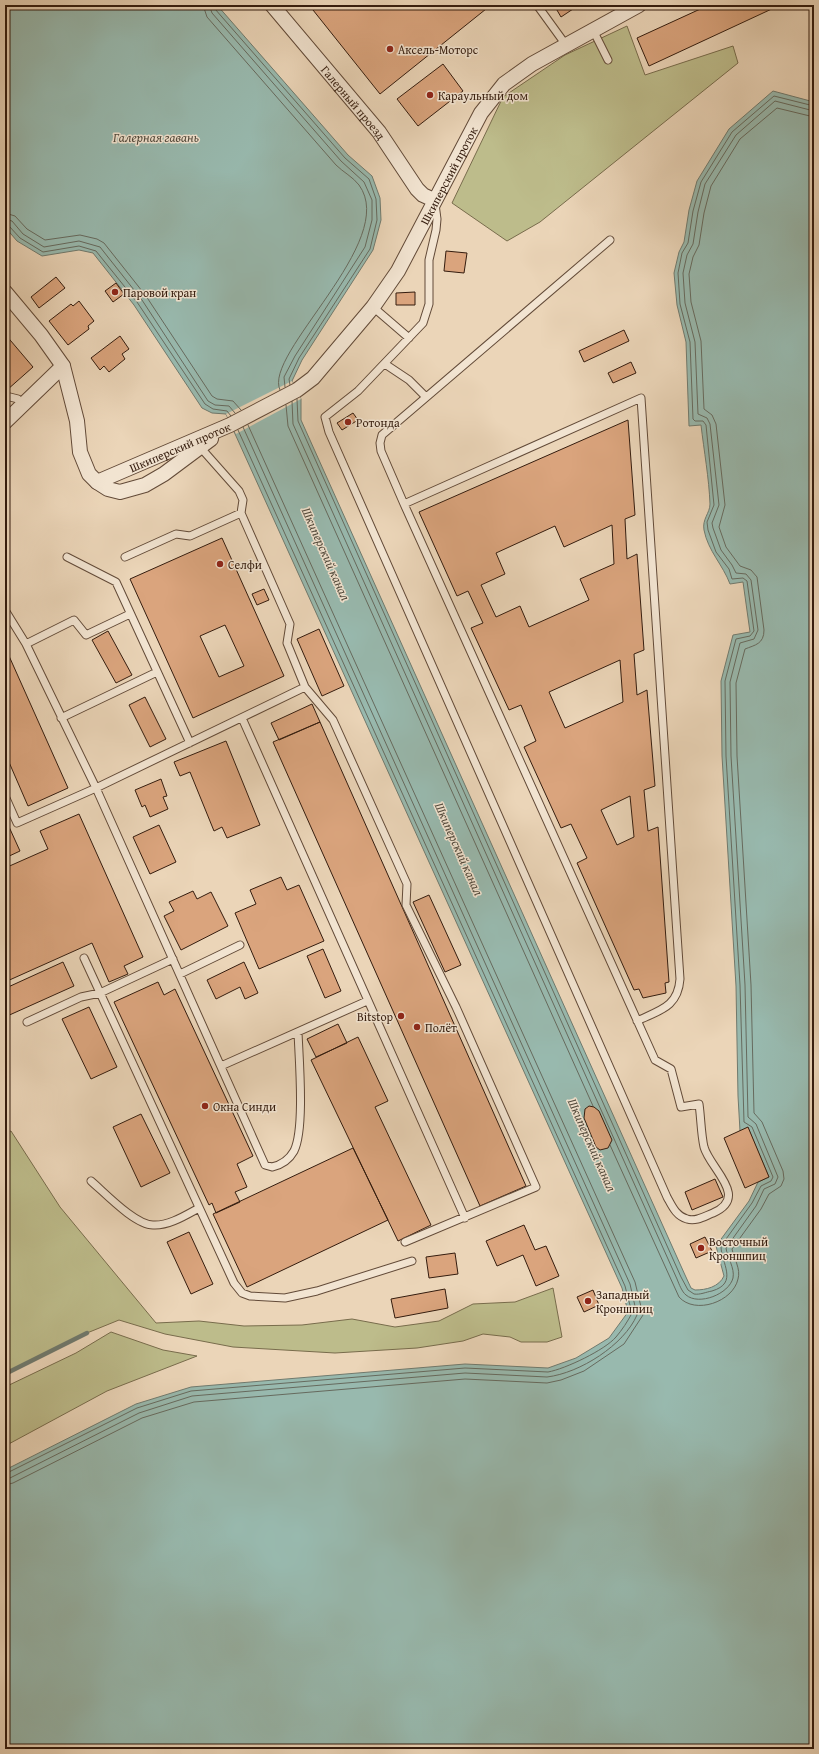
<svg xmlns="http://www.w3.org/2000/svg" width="819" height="1754" font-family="'Gentium Book Plus',serif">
	<rect width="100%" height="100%" fill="#ebd5b8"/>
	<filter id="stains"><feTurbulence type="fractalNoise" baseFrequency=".005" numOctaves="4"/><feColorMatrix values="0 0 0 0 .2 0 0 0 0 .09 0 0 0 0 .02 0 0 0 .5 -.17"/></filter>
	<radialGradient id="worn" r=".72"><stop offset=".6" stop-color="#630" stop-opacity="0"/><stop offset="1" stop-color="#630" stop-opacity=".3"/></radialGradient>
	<path fill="#bdbc8b" stroke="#786c4c" d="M627,26l18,49 88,-29 5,17 -198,159 -33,19 -55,-38 51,-106 62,-42z
		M11,1131l49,76 96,116 43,-2 45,5 58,-1 50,-6 43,8 44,-6 34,-17 42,-2 38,-14 9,49 -15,5h-26l-11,-5 -27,-3 -20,7 -46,7 -82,5 -102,-6 -68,-13 -46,-14 -32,13 -82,41v-241z
		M111,1332l52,18 34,6 -90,35 -102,55v-59l71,-34z"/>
	<path fill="#98b9ae" stroke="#707a6e" d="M5,5h212l131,150 24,21 8,22 1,22 -8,30 -71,110 -10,21 9,18v21l384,855 6,13 4,2c11,0 24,-3 29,-14l-8,-30 33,-45 9,-19 11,-5 -21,-49 -8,3 -2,-35 -2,-110 -14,-230 -1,-75 12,-46 17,-3 -7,-50 -13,2c-7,-19 -22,-33 -26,-54 -2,-11 6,-17 6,-26 -1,-26 -6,-53 -9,-79l-12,1 -3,-84 -9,-37 -3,-32 5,-21 5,-10 5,-32 8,-29 32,-52 44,-38 41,11v1647h-809v-279l131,-66 55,-17 274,-23 83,4 28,-10 33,-20 19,-26 -6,-24 -396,-874 -14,-1 -10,-5 -68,-103 -41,-52 -14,-3 -37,6 -25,-15 -12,-14z"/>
	<path fill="#ebd5b8" d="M292,381l9,18 -65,35 -10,-20z"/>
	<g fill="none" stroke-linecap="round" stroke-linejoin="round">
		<path stroke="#666a5e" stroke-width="1" d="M203,5l4,12 129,148c7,7 17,12 23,20 41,56 -97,169 -79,205
			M209,5l3,8 129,148 23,21 8,18v20l-7,27 -70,109 -11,21 1,10
			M214,5l1,4 130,149 24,21 7,20 1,21 -7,29 -71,109 -10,21 1,6
			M5,213l10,3 12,13 18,11 35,-5 17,4 7,4 42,53 66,100 5,3 16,2 8,9
			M5,219l7,2 11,13 21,13 35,-6 21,6 42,53 66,101 7,4 14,1 6,7
			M5,224l4,2 11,12 23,14 36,-6 17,5 41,51 68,102 8,5 14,2 4,5
			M297,399l1,22 383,856 7,13 6,4c6,1 12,-2 18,-3 27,-8 9,-28 9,-45l31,-43 9,-17 10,-5 2,-4 -21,-50 -8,-5 -4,-137 -14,-229 -1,-75 11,-42 14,-3 4,-5 -7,-50 -4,-3 -11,1 -3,-10 -13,-17 -8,-22 -1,-8 7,-17 -8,-80 -3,-4h-8l-2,-2 -3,-77 -10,-38 -2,-31 4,-20 6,-10 5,-32 8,-29 31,-50 42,-36 40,10
			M292,401l1,23 384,855c2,5 5,13 9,16 13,11 43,-1 47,-17 2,-10 -6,-21 -7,-30l30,-42 8,-17 11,-5 3,-7 -22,-53 -8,-7 -3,-132 -14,-229 -1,-74 10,-39 14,-4 4,-9 -7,-50 -5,-6 -10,-1 -4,-8 -11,-15 -8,-22 -1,-5 7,-18 -9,-81 -3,-6 -9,-4 -3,-72 -10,-39 -2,-30 4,-18 6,-11 5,-32 7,-28 31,-49 39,-34 39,10
			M286,405l2,21 305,680
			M610,1145l69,152c16,18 54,5 59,-18 3,-10 -4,-20 -6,-30l29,-40 8,-15 12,-8 3,-7 -1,-8 -21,-49 -8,-9 -3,-128 -14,-229 -1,-73 9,-34c10,-4 19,-5 19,-19l-7,-53 -6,-7 -11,-4 -14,-19 -7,-20 6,-22 -9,-81 -4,-9 -8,-6 -3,-68 -10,-39 -2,-28 4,-17 6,-12 5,-32 7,-27 29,-47 37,-31 37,9
			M5,1474l132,-66 54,-17 274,-23 83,4c17,-3 57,-22 68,-35 6,-7 12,-16 16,-24l-7,-27 -387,-856
			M5,1479l5,-1 129,-65 53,-17 273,-23 82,4c33,-4 77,-32 90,-62l-7,-31 -387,-857
			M5,1485l8,-2 129,-65 52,-16 271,-23 82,4 14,-3 23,-9 40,-27 19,-29 -8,-33 -387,-857"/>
		<path stroke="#707a6e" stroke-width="4.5" d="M5,1374l82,-41"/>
	</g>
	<path fill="#daa47d" stroke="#341c0e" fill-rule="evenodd" d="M309,5h182l-111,89z
		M554,5h25l-18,12z
		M709,5h66l1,2 -127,59 -12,-28z
		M443,64l20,27 -45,35 -21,-27z
		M446,251l21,2 -3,20 -20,-2z
		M56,277l9,11 -26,20 -8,-11z
		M116,283l8,11 -11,8 -8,-11z
		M415,292v13h-19v-12z
		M79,301l15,20 -6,5 1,3 -21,16 -19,-24 22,-17 2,2z
		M624,330l5,11 -45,21 -5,-11z
		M5,334l28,33 -26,23 -2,-3z
		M120,336l9,13 -7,5 3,5 -16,13 -5,-6 -4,4 -9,-12z
		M631,362l5,11 -23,10 -5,-10z
		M353,413l5,7 -16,10 -5,-7z
		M628,420l7,95 -10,4 2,40 10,-5 7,96 -10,4 3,41 10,-5 8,96 -11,4 4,41 10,-4 11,155 -4,1 1,10 -23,5 -4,-9 -5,1 -57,-127 10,-5 -16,-34 -10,4 -37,-81 12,-6 -15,-36 -12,5 -38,-82 12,-5 -15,-32 -11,5 -38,-84zM612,525l2,39 -34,15 9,21 -60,27 -9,-21 -24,11 -15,-32 24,-11 -9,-21 59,-27 9,21zM620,660l3,42 -58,26 -16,-36zM630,796l4,41 -17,8 -16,-35z
		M222,538l62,138 -91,42 -63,-139zM225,625l19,41 -25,11 -19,-41z
		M264,589l5,11 -12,5 -5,-11z
		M319,629l25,57 -22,10 -25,-57z
		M108,631l24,44 -16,8 -24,-43z
		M5,647l63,141 -40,18 -23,-53z
		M145,697l21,42 -16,8 -21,-42z
		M312,704l8,18 -41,18 -8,-17z
		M320,722l206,464 -46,20 -207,-464z
		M226,741l34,84 -33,13 -5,-11 -8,4 -24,-59 -10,4 -6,-14z
		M161,779l6,17 -4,1 5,12 -18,8 -5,-12 -3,2 -7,-17z
		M79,814l64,143 -19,9 4,8 -19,8 -17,-39 -87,39v-114l43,-19 -8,-18z
		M5,818l15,33 -15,7z
		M159,825l17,37 -26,12 -17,-37z
		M281,877l6,13 12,-5 25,56 -65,28 -24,-56 21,-9 -6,-14z
		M193,891l4,8 14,-7 17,34 -47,24 -17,-34 10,-5 -5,-9z
		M429,895l32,70 -16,7 -32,-70z
		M323,949l18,42 -16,7 -18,-42z
		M63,962l11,24 -69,31v-31l1,2z
		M244,962l14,31 -13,6 -5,-12 -24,12 -9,-19z
		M158,982l6,13 11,-6 78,167 -16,8 10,23 -12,5 5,10 -24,11 -4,-10 -3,2 -95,-203z
		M89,1007l28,60 -26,12 -29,-60z
		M338,1024l9,19 -31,14 -9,-18z
		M358,1037l30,64 -13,6 56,118 -33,16 -87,-181z
		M589,1106l5,1 5,4 13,29 -4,8 -8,2 -4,-3 -12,-29 1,-9z
		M141,1114l29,59 -29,14 -28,-60z
		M748,1127l21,50 -24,11 -21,-50z
		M353,1148l35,72 -141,67 -34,-73z
		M715,1179l8,18 -31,13 -7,-18z
		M524,1225l11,25 11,-4 13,30 -23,10 -13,-31 -26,11 -11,-25z
		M189,1232l24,52 -22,10 -24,-52z
		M705,1237l7,14 -16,7 -6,-14z
		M455,1253l3,21 -29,4 -3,-21z
		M445,1289l3,19 -53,10 -4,-19z
		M593,1290l6,15 -15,7 -7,-15z"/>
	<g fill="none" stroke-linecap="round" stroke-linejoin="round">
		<g stroke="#624a38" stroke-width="9">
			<path id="lane" d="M537,5l29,40
				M593,30l15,30
				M610,240l-228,195 -2,8 1,8 23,53 237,-106 39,581c-2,28 -20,31 -43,42
				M373,307l36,31
				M385,364l24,16 16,16
				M6,396l12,3 5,6
				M200,447l39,44 4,9 -2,13 49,111 -3,19 18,44 28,33 74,164 -1,21 50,102 80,180 -131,55
				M404,504l251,556 16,9 10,38 18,-3c2,14 2,30 5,43 6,22 46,50 9,66 -8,3 -17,9 -26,6 -11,-3 -15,-13 -20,-22l-338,-765 -4,-15 33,-26 65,-68 6,-19v-44l7,-30 1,-11 -2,-15
				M67,557l49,25 74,161
				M125,557l51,-23 14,2 51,-23
				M5,610l21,34 70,144 169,377 7,2c9,-2 17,-7 22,-16 11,-22 5,-92 4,-119
				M26,644l48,-24 12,15 44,-21
				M61,718l96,-46
				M242,718l223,500
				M5,796l12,27 79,-35 209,-101
				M84,958l150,325 8,10 8,3 35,2 32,-7 95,-30
				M180,974l60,-29
				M27,1022l54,-25 19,-4 73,-34
				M221,1066l146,-65
				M91,1181c14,12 44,44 62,44 16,1 33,-10 46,-17"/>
		</g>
		<g stroke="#624a38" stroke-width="16">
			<g id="street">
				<path id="s1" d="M272,5l107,127 38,57 6,6 11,5"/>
				<path d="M5,292l36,43 22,31 14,55 3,31 9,22 8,8 11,7 12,3 25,-7 19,-11 47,-35"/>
				<path d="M5,422l58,-56"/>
				<path id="s2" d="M97,482l133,-57 67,-35 16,-12 60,-71 25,-36 83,-158 23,-29 28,-20 107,-59"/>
			</g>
		</g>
		<use href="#lane" stroke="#f2e4d1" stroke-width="7"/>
		<use href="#street" stroke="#f2e4d1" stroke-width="14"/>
	</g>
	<g fill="#8f2418" stroke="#f2e4d1" stroke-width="1.5">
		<circle cx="390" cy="49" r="4"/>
		<circle cx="430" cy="95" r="4"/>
		<circle cx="115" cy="292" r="4"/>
		<circle cx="348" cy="422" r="4"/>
		<circle cx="220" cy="564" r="4"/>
		<circle cx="401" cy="1016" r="4"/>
		<circle cx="417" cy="1027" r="4"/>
		<circle cx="205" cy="1106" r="4"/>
		<circle cx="701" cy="1248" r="4"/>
		<circle cx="588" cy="1301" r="4"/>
	</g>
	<g text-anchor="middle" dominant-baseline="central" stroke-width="3" stroke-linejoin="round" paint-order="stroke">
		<g font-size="12" fill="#341c0e" stroke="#f2e4d1" text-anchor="start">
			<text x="398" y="49">Аксель-Моторс</text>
			<text x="438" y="95">Караульный дом</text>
			<text x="123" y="292">Паровой кран</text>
			<text x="356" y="422">Ротонда</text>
			<text x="228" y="564">Селфи</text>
			<text x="393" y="1016" text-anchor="end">Bitstop</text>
			<text x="425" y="1027">Полёт</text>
			<text x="213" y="1106">Окна Синди</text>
			<text x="709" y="1241">Восточный<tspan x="709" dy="14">Кроншпиц</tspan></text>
			<text x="596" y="1294">Западный<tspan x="596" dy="14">Кроншпиц</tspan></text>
		</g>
		<g font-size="12" fill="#341c0e" stroke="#f2e4d1">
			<text stroke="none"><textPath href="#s1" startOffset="127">Галерный проезд</textPath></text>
			<text stroke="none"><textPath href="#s2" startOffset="485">Шкиперский проток</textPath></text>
			<text stroke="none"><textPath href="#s2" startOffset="90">Шкиперский проток</textPath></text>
		</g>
		<g font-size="13" font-style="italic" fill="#524b3e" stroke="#f2e4d1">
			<text x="156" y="137">Галерная гавань</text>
			<text transform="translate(326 554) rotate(66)">Шкиперский канал</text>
			<text transform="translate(459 849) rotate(66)">Шкиперский канал</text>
			<text transform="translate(592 1145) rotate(66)">Шкиперский канал</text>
		</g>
	</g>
	<rect width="819" height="1754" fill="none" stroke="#ebd5b8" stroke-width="20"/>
	<rect x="6" y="6" width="807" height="1742" fill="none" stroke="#341c0e" stroke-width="2"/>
	<rect x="10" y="10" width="799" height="1734" fill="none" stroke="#341c0e"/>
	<rect width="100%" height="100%" filter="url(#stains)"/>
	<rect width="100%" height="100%" fill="url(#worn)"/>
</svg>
